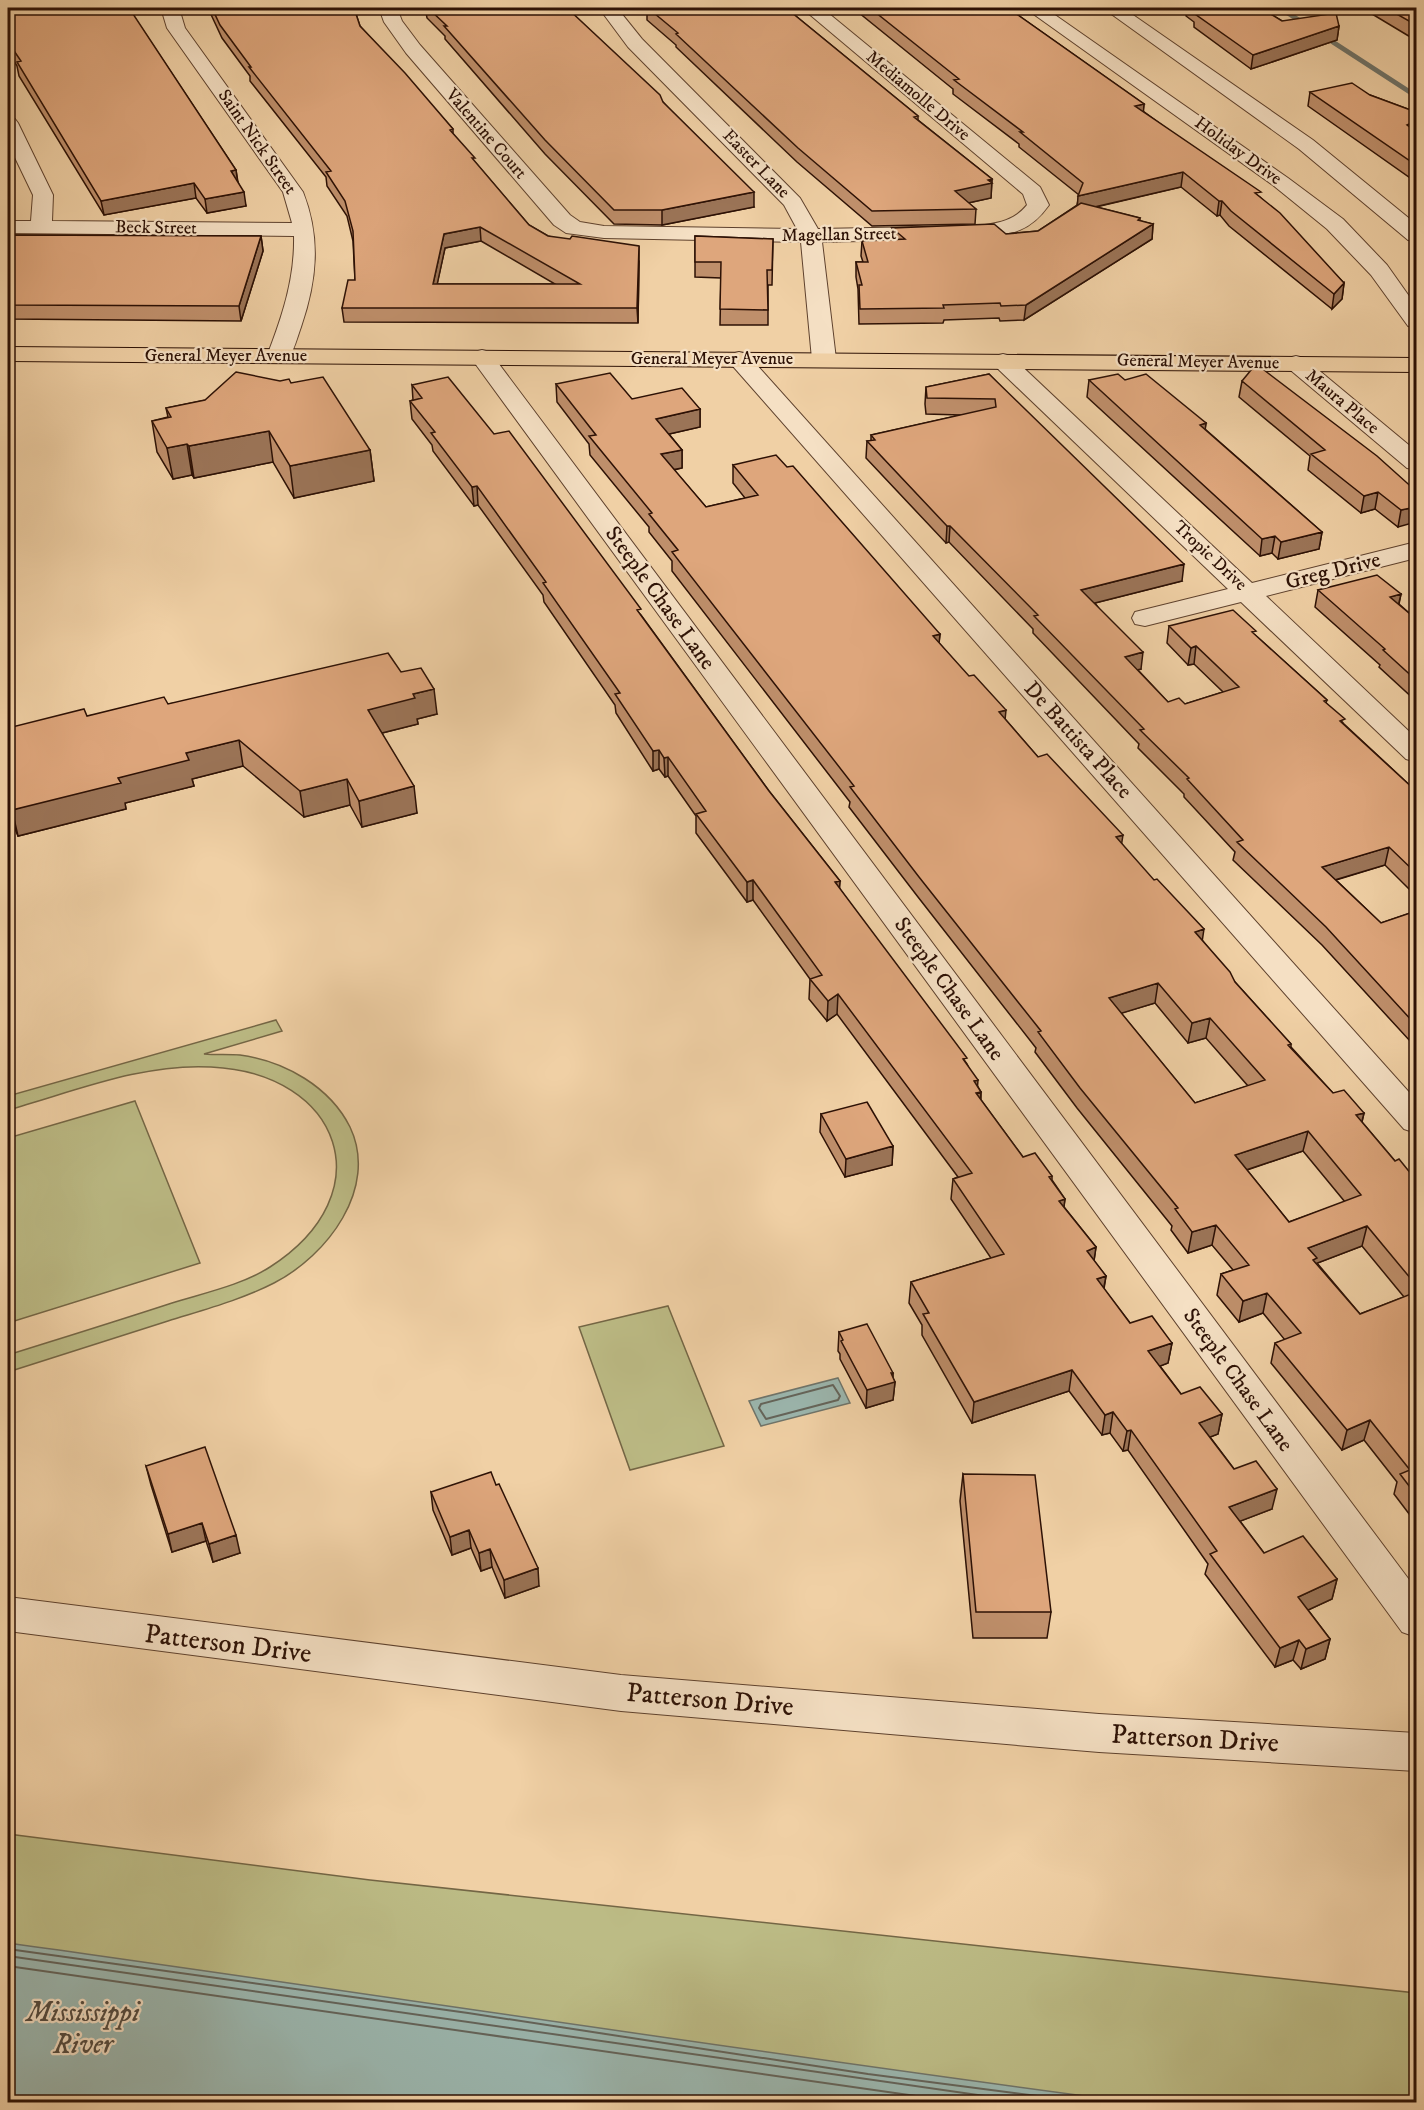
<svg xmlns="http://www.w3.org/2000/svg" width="1424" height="2110" font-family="'IM FELL DW Pica',serif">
	<rect width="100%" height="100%" fill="#f0d0a5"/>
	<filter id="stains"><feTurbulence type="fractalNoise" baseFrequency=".00333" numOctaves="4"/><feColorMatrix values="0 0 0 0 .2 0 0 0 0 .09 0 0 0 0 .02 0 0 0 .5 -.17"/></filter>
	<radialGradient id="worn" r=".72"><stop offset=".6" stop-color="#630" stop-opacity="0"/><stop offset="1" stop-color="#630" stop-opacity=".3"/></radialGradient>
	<path fill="#bcbb85" stroke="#746645" stroke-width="1.5" d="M276,1020l6,11 -78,23c12,1 25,0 36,1 45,6 90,32 110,72 29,61 -23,129 -76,156 -33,17 -71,27 -106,38 -54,17 -107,34 -160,51v-17c54,-17 109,-34 164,-52 32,-10 70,-18 98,-36 115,-74 71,-194 -59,-200 -69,-4 -138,25 -203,43v-14z
		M135,1101l65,162 -192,60v-185z
		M668,1306l56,140 -94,24 -51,-143z
		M8,1834l362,46 1046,113v109h-500l-908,-119z"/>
	<path fill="#9bb6ae" stroke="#6f746a" stroke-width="1.5" d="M838,1378l12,25 -89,23 -12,-25z
		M8,1943c374,52 747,110 1122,159h-1122z"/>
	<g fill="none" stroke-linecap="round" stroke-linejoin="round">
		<path stroke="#64645a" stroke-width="2" d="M833,1385l7,11 -2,4 -72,19 -7,-11 2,-4z
			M8,1949l460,64 400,61 216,28
			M8,1956l1019,146
			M8,1966l950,136"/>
		<path stroke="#6f746a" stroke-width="5" d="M1280,8l28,18
			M1322,35l94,61"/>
		<g stroke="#5e412d" stroke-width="2">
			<path id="minor" d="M161,8h18l6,20 118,164c18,46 14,88 -2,135 -4,11 -7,24 -14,34h-16l-4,-5c15,-39 28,-77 27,-120l-286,-3v-12h23l2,-26 -25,-52v-26l7,2 3,4 35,72 -1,26 240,2 -9,-31 -116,-164z
				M379,8h18l5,13 18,24 150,170 10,7 24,4 193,3 -13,-24 -156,-158 -29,-39h18l25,31 158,159 18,31 161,-3c20,-3 35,-5 48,-21l-4,-11 -221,-186h20l218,179 9,18c-20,28 -38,29 -70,33l-157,4 14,117 -4,5h-16l-4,-5 -11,-117 -197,-4 -38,-5 -12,-8 -148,-172 -22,-31z
				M1025,8h20l243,170 55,41 44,46 29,41v22l-8,-2 -37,-51 -44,-46 -53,-43z
				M1103,8h20l190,132 103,84v17l-8,-1 -109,-91z
				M482,350l8,2 926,1237v48l-14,-5 -928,-1270 -4,-5 4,-5z
				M739,352l8,2 669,746v33l-12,-4 -673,-765 -4,-5 4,-5z
				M1003,354l8,2 241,227 164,-41v16l-150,38 150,142v24l-10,-3 -165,-157 -96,24 -10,-2 -3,-6 3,-6 93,-23 -233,-223 -4,-5 4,-5z
				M1296,356l8,2 112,93v19l-9,-2 -119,-100 -4,-5 4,-5z
				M8,1597l613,78 478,39 317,19v38l-317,-19 -478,-41 -613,-80z"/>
		</g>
		<g stroke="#2d1105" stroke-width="2">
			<path id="major" d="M8,347l1408,11v14l-1408,-11z"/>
		</g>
		<use href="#minor" fill="#f5e0c4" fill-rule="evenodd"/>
		<use href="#major" fill="#f0d0a5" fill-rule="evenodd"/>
	</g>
	<path fill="#bf8f6b" stroke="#2d1105" stroke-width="1.5" fill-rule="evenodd" d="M8,8l125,7 103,155 2,12 8,24 -39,7 -11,-15 -92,17 -85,-139 -2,-10 -9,-15z
		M208,8h146l6,18 93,103v5l22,28 54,63 19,11 91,25 -1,62 -294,-1 -2,-14 13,-28 -2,-39 -6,-25 -20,-30 -1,-9 -76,-96v-5l-28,-38zM481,241l74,43h-118l8,-36z
		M425,8h142l96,94 91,105 -92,18 -48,-1 -69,-70 -100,-115v-3l-18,-18z
		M644,8h142l132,108v4l74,59 -1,19 -23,5 8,6 -1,15 -103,2 -75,-64 -121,-115v-2l-29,-25v-10z
		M853,8h155l136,96 -1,7 117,86 84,86 -2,16 -10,10 -103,-83 -9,-11 -3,1 -36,-29 -85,20 44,11v3l13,3 -1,15 -128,81 -24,1 -1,-3 -55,2 -1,3 -84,1 -1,-35 -2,-12v-15h7l-2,-6 1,-15 29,-1 1,-12 114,6 32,-3 39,-26 2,-10 -60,-48v-3l-66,-50v-5z
		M1187,8h74l21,13 57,5 -2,14 -86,29 -57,-42v-5l-8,-6z
		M1362,8h54v39l-5,-3 1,-6z
		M1310,92l60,3 46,17v70l-108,-76z
		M8,235l253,1 2,15 -22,70 -233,-2z
		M695,236l78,3 -1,46h-4v40h-48l1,-47 -26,-1z
		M989,374l193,207 -87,22 46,66 -3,1 30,32 17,2 38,-12 -29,-28 -6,1 -21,-22 2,-17 86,9 72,65 -1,3 18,21 72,67v105l-31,-31 -49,15 45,43 35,-12v128l-6,2 -88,-96 -89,-85 2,-8 -51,-55v-3l-46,-46 1,-4 -106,-111v-4l-84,-87 -3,1 -80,-85 1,-17h4v-6l90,-20 -35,-1 -1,-10 1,-17z
		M1089,380h36l81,43 -1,6 117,103 -3,17 -41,10 -6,-6 -12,3 -173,-159z
		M1242,381l174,110 -18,36 -23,-18 -14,4 -53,-43 2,-14 -71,-59z
		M291,383l79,67 4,31 -80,17 -21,-36 -79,16 -2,-3 -19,4 -16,-27 -5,-31 16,-4 -2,-9z
		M556,384l76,15 68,10v18l-31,7 13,16v18l-8,2 32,37 39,-9 -12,-15v-18l207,169 -1,9 99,114 83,86 81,97 33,42 56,62v3l42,46 31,20 -2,9 33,39 21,19v343l-22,-29 3,-12 -33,-42 -22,10 -71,-87 4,-20 10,-3 -22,-27 -24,9 -22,-27 4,-21 12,-4 -21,-25 -24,8 -17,-23 1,-4 -95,-118 -42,-56 1,-4 -118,-151 -69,-90 1,-5 -178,-231v-10l-23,-29v-5l-59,-72 -1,-11 -32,-42zM1155,1003l33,40 18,-5 42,48 -53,17 -74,-90zM1303,1151l42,51 -56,20 -42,-52zM1362,1246l42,51 -44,17 -43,-51z
		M412,385l229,230 128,176 71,90 -1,7 128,176 11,23 3,5v8l42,57 29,19v4l13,19 -1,8 32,40 -2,14 12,15 -2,13 26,34 42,20 -4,20 -8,3 21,28 41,20 -4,20 -8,3 24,32 38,40 -32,12 24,32 73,26 -5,20 -24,11 22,29 -5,20 -24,10 -8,-9 -18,7 -70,-93 3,-10 -80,-114 -5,1 -13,-18 -8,2 -33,-44 -97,32 -50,-88v-10l-13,-22 2,-21 80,-24 -40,-59 2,-20 5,-2 -121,-163 -10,7 -18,-22 1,-20 -57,-79 -6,2 -51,-69v-17l-28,-40 -3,1 -6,-8 -6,2 -37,-58 -1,-8 -71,-103 -1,-7 -65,-90 -4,1 -41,-55 -1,-6 -20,-26 -2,-18 3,-1z
		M1318,590l83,4 -2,10 17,15v82l-37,-34 1,-2 -65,-58z
		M401,672l36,42 -20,5 1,5 -36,9 35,80 -55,14 -12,-22 -46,12 -61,-51 -51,13 2,7 -69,17 1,6 -108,27 -3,-7 -7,2v-103l160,-24z
		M821,1114l72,32 -1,19 -47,12 -25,-45z
		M839,1332l54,41v5l2,4 -2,18 -27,8 -26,-49v-5l-2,-3z
		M146,1466l94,87 -27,9 -7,-21 -34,11 -21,-67z
		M963,1474l88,138 -4,26h-74l-13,-137z
		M431,1492l108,94 -34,12 -13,-31 -11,4 -10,-23 -19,7 -19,-45z"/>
	<path fill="#9b7457" stroke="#2d1105" stroke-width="1.5" d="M1339,26l-2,14 -86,29 2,-14z
		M1144,104l-1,14 -8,-12z
		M1416,121v13l-9,-9z
		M236,170l2,15 -7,-14z
		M1183,172l-2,15 -104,24 1,-15z
		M992,179l-1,19 -37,8 1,-15z
		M194,183l2,15 -92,17 -3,-14z
		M244,192l2,14 -39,7 -2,-14z
		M754,192v15l-92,18v-15z
		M1219,201h3l-2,14 -3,1z
		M1153,224l-1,15 -128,81 2,-15z
		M480,227l1,14 -36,7 -11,51 -1,-15 11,-50z
		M261,236l2,15 -22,70 -2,-15z
		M639,246v15l-1,62 -1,-15z
		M1344,283l-2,16 -10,10 2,-15z
		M700,409v18l-44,10v-18z
		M1206,423l-2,17 -4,-15z
		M269,431l4,31 -79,16 -5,-32z
		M187,444l5,31 -19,4 -6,-31z
		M370,450l4,31 -80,17 -4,-32z
		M682,450v18l-21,4v-18z
		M477,486l1,19 -4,1 -2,-19z
		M1378,492l-3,17 -14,4 3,-17z
		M1416,507v15l-18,5 3,-17z
		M947,526h3l-1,16 -3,1z
		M1322,532l-3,17 -41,10 3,-17z
		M1275,536l-3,17 -12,3 2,-17z
		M1184,564l-2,17 -103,26 2,-17z
		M1401,594l-4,17 -7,-14z
		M940,634l-2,19 -5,-17z
		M1196,646l-2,18 -6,1 3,-17z
		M1143,652l-2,17 -19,5 3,-17z
		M434,689l3,25 -20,5 1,5 -48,12 -2,-26 45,-16z
		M1006,710l-2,20 -5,-18z
		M239,740l4,26 -51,13 2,7 -69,17 1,6 -108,27 -6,-26 106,-32 68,-25z
		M659,750v19l-6,2v-20z
		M668,757v19l-3,1 -1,-19z
		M347,779l3,26 -46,12 -4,-26z
		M414,786l3,27 -55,14 -3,-26z
		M9,802l6,27 -7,2v-28z
		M1123,835l-3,19 -4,-17z
		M1389,847l-4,18 -67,20 4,-18z
		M753,880v20l-6,2v-20z
		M840,881l-1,19 -4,-18z
		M1204,929l-3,20 -6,-17z
		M1158,983l-3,20 -49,15 3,-20z
		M838,994l-1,20 -10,7 1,-20z
		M1210,1018l-4,20 -18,5 4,-20z
		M1416,1022v17l-6,2 4,-18z
		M978,1080l-1,13 4,-1 -2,20 -5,-31z
		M1364,1113l-5,20 -3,-18z
		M1308,1131l-5,20 -72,24 4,-20z
		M893,1146l-1,19 -47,12 1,-18z
		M1065,1199l-3,20 -3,-18z
		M1216,1225l-4,20 -24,8 4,-21z
		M1367,1226l-5,20 -47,18 -7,-16z
		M1096,1247l-3,20 -6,-16z
		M1106,1276l-4,21 -5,-18z
		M1267,1293l-4,20 -24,9 4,-21z
		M1172,1343l-4,20 -23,9 3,-21z
		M1072,1370l-3,21 -97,32 2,-21z
		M891,1373h2l-1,9h3l-2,18 -27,8 1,-18z
		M1113,1412l-3,21 -8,2 3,-20z
		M1222,1414l-4,20 -23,9 4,-20z
		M1370,1420l-6,20 -22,10 5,-20z
		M1131,1430l-3,20 -5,1 4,-20z
		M1277,1489l-5,20 -47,18 4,-20z
		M202,1523l4,18 -34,11 -4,-18z
		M469,1530l2,18 -19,7 -2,-18z
		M236,1535l4,18 -27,9 -4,-18z
		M490,1549l2,18 -11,4 -2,-18z
		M538,1568l1,18 -34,12 -1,-18z
		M1337,1579l-5,20 -39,18 5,-20z
		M1330,1639l-5,20 -24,10 5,-20z
		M1299,1640l-6,20 -18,7 5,-19z"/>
	<path fill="#dea67c" stroke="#2d1105" stroke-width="1.5" fill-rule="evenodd" d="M8,8h124l1,6 103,156 -5,1 13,21 -39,7 -11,-16 -93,18 -84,-139 4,-1 -13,-19z
		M212,8h142l6,18 45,47 48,56 -3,1 25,28h-3l57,67 19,11 22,3 2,-3 67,10 -2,62h-295l6,-28h7l-2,-49 -8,-30 -19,-29 5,-1 -82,-104h2l-31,-42zM480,227l100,57h-147l11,-50z
		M428,8h139l93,87 3,7 91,90 -92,18h-48l-69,-70 -101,-114h3z
		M648,8h138l132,108 -4,1 78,62 -4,1 4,3 -37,8 21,18 -104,2 -74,-63 -122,-114 2,-1z
		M870,8h138l136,96 -9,2 126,86 -6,1 25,20 64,70 -10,11 -103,-83 -9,-10h-3l-36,-29 -105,24 5,-13 -63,-51h3l-69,-52 5,-1z
		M1195,8h66l21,13 54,-8 3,13 -86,29 -58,-41 8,-2z
		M1386,8h30v17z
		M1352,83l18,12 46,17v9l-9,4 9,7v33l-106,-73z
		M1081,203l59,15 -2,2 15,4 -127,81 -25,1 -1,-3 -57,2 1,3 -84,1 -1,-24h3l-6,-23h12l-6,-21 43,-2 -13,-11 102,-4 12,10 32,-3z
		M8,235l253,1 -22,70 -231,-1z
		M695,236l78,3 -1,31h-5l1,40 -48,-1 1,-47h-26z
		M1256,364l121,92 39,35v16l-15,3 -23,-18 -14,4 -53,-42 14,-4 -83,-69z
		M236,372l44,9 9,-2 2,4 32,-6 47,73 -80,16 -21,-35 -80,15 -2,-2 -20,4 -15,-27 19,-4 -5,-9 39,-8z
		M610,373l22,26 50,-11 18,21 -44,10 26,31 -21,4 45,53 52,-12 -25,-30 43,-10 11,12 6,-1 147,168 -7,2 36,40 5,-1 32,35 -7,2 39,45 9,-3 76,81 -7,2 38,43 3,-1 47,50 -9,3 35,40 5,10 56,62 -3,1 45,48 11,-3 20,23 -8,2 39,46 4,-2 17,21v105l-49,-59 -59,22 9,10 -4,2 47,54 56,-22v203l-16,-21 10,-4 -40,-50 -23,10 -72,-87 26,-10 -34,-40 -24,8 -22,-27 28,-9 -33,-40 -24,7 -17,-23 3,-1 -98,-120 -42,-56 3,-1 -122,-154 -69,-90 4,-1 -182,-234 6,-2 -29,-36 3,-1 -63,-77 7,-1 -40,-51zM1158,983l34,40 18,-5 55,62 -70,23 -86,-105zM1308,1131l53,64 -72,27 -54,-67z
		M989,374l195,190 -103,26 62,62 -18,5 43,45 11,-4 6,6 54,-17 -43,-41 -5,2 -22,-22 64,-16 23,21 -4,1 75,68 -3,1 21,18 -5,2 76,70v82l-27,-26 -67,20 59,56 35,-12v111l-2,1 -88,-96 -89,-85 6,-2 -56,-61 2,-1 -49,-48 4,-1 -110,-113 4,-1 -88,-89h-3l-80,-85 8,-1 -4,-5 125,-28 -1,-8 -68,-1 -1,-11z
		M1118,374l7,6 21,-6 60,49 -6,2 122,107 -41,10 -6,-6 -13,3 -173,-159z
		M448,377l46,57 15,-3 132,178 -4,1 132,181 71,90 -5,1 132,176 -4,1 15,21 -4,1 7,11 -5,1 47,64 12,-4 17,23 -3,1 16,22 -6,2 37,46 -9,4 19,25 -9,3 33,44 22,-7 20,27 -24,8 33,43 19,-7 22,27 -23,9 35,46 22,-8 21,28 -48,18 35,46 39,-17 34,43 -39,18 32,42 -24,10 -7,-9 -19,8 -70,-94 7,-3 -86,-121 -4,1 -14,-19 -8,3 -33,-45 -98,32 -51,-88 6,-1 -18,-31 93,-28 -51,-75 19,-6 -134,-179 -10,7 -18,-22 12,-4 -69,-95 -6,2 -51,-68 10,-3 -38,-54 -4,1 -5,-8 -6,1 -38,-57 5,-1 -77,-110 3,-1 -69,-96 -5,1 -41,-54 4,-1 -25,-31 12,-3 -10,-13z
		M1377,575l24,19 -11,3 26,22v61l-33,-30 2,-1 -67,-59z
		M388,653l13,19 20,-4 13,21 -21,5 2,4 -47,12 46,76 -55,15 -12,-22 -47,12 -61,-51 -53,13 3,7 -71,18 3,5 -109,27 -3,-8 -1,1v-75l76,-19 3,7 77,-19 4,7z
		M867,1102l26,44 -47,13 -25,-45z
		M867,1324l26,49h-2l4,9 -28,8 -26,-49 2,-1 -4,-8z
		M205,1447l31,88 -27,9 -7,-21 -34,11 -22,-68z
		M491,1472l5,13 3,-1 39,84 -34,12 -14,-31 -11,4 -10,-23 -19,7 -19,-45z
		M963,1474l72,1 16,137h-75z"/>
	<g text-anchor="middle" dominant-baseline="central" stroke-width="4.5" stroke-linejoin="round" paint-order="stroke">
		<g font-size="18" fill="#2d1105" stroke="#f5e0c4">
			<text transform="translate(918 96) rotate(40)">Mediamolle Drive</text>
			<text transform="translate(486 134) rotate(49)">Valentine Court</text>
			<text transform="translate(257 142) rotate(55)">Saint Nick Street</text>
			<text transform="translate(1238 151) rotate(36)">Holiday Drive</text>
			<text transform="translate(756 164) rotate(46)">Easter Lane</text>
			<text transform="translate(156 228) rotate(1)">Beck Street</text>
			<text transform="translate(839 235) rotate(-1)">Magellan Street</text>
			<text x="226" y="356">General Meyer Avenue</text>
			<text x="712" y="359">General Meyer Avenue</text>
			<text transform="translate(1198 362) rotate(1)">General Meyer Avenue</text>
			<text transform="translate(1342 402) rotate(40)">Maura Place</text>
			<text transform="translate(1210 556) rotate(43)">Tropic Drive</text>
		</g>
		<g font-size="22" fill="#2d1105" stroke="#f5e0c4">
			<text transform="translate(1333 571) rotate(-14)">Greg Drive</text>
			<text transform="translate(660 598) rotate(54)">Steeple Chase Lane</text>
			<text transform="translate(1078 740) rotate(48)">De Battista Place</text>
			<text transform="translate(949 989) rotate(54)">Steeple Chase Lane</text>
			<text transform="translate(1238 1380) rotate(54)">Steeple Chase Lane</text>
		</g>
		<g font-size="27" fill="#2d1105" stroke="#f5e0c4">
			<text transform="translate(228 1644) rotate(7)">Patterson Drive</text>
			<text transform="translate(710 1700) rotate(5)">Patterson Drive</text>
			<text transform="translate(1195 1739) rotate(3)">Patterson Drive</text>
		</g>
		<g font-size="28" font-style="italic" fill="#544b40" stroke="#f5e0c4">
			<text x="83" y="2012">Mississippi<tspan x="83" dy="32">River</tspan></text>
		</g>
	</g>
	<rect width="1424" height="2110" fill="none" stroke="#f0d0a5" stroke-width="30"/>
	<rect x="9" y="9" width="1406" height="2092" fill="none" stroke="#2d1105" stroke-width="3"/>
	<rect x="15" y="15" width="1394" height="2080" fill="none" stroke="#2d1105" stroke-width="1.5"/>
	<rect width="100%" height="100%" filter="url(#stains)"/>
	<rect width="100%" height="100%" fill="url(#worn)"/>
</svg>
